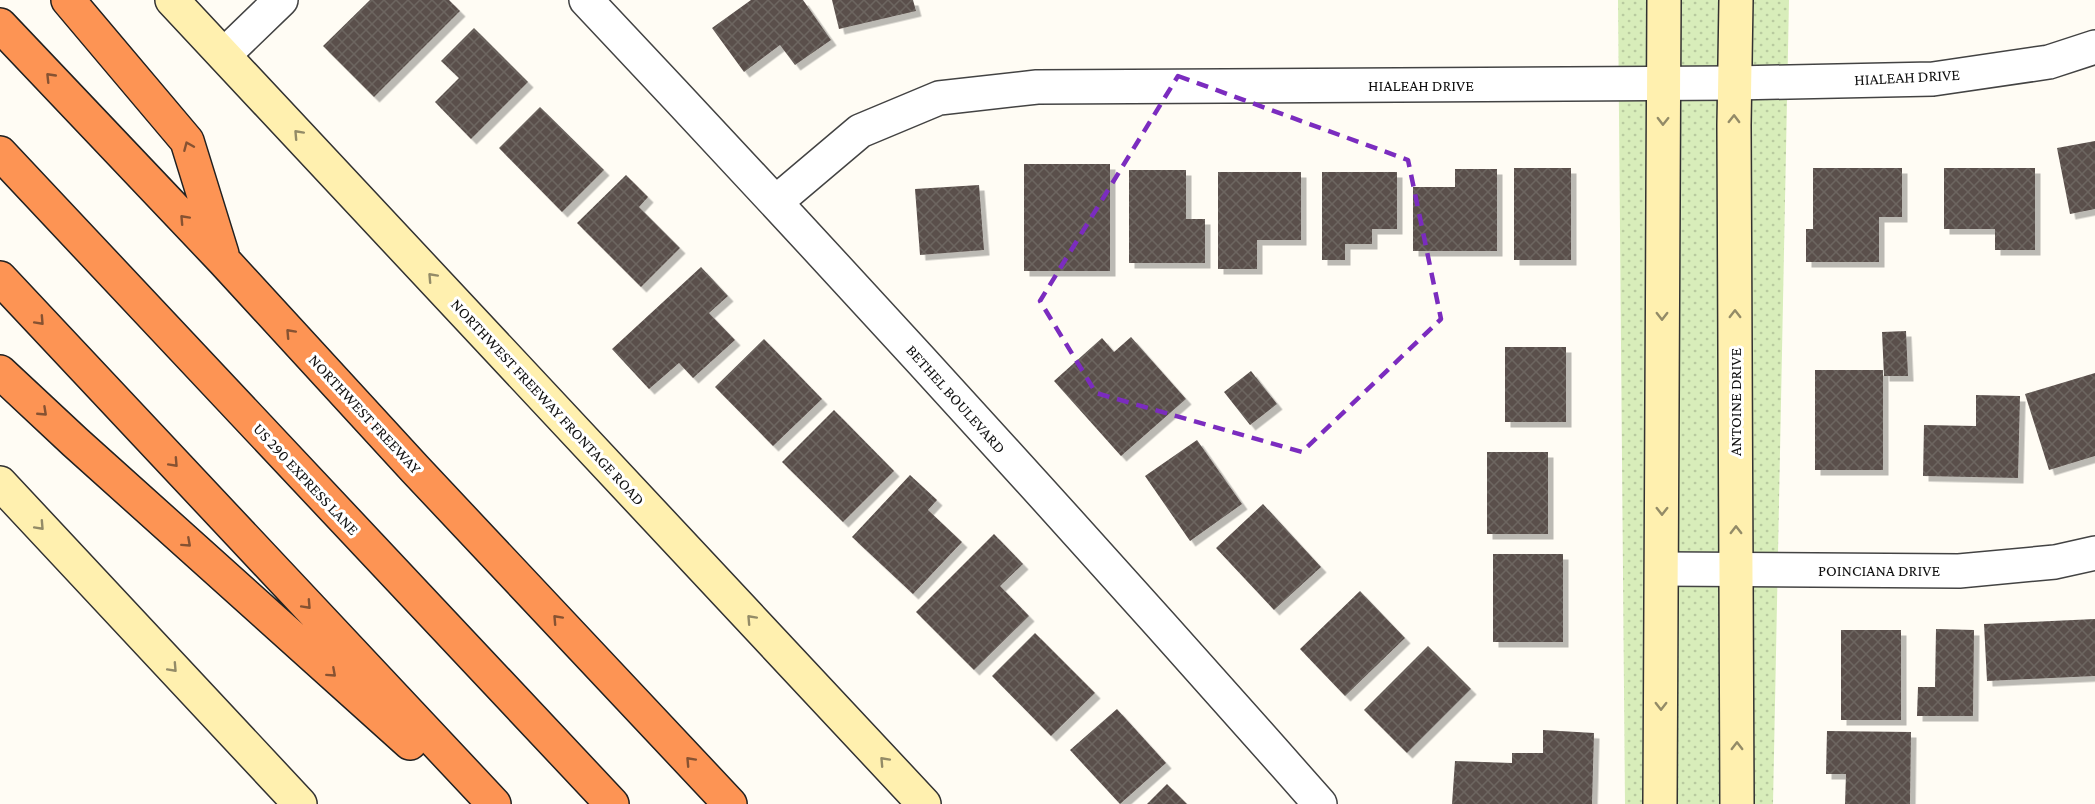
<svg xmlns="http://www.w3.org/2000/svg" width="2095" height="804" font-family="'Crimson Pro',serif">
	<defs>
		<pattern id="grass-dots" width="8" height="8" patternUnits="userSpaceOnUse" patternTransform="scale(1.5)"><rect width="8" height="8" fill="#d8edba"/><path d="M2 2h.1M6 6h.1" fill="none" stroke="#b8ca9f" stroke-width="1.8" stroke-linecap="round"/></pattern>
		<pattern id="building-cross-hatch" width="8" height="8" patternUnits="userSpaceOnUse" patternTransform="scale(1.5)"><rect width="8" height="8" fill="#5a504c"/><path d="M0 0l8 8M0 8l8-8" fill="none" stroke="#6d6561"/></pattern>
		<filter id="shadow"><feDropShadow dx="5.5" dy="5.5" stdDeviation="0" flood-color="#0004"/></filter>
	</defs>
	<rect width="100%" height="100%" fill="#fffcf4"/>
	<path fill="url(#grass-dots)" d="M1618,0h171l-16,804h-148z"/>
	<path fill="url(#building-cross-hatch)" filter="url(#shadow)" d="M370,0h79l11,11 -86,86 -51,-51z
		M751,0h52l28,40 -36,25 -15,-20 -36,27 -32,-44z
		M832,0h81l3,11 -77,18z
		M474,28l54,54 -57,57 -36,-37 24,-24 -18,-17z
		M540,107l64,63 -42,42 -63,-64z
		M2095,141v68l-25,5 -13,-66z
		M1024,164h86v107h-86z
		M1514,168h57v92h-57z
		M1813,168h89v49h-23v45h-73v-33h7z
		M1944,168h91v82h-40v-21h-51z
		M1455,169h42v82h-84v-64h42z
		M1129,170h57v49h19v44h-76z
		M1218,172h83v68h-44v29h-39z
		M1322,172h75v57h-25v15h-27v16h-23z
		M626,175l22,22 -9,10 41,41 -39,39 -64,-64z
		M979,185l5,65 -64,5 -5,-66z
		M701,267l27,29 -19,17 26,27 -42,38 -14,-15 -30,26 -37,-40z
		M1906,331l2,45h-24l-2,-44z
		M1131,337l55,62 -65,57 -67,-75 48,-43 12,14z
		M764,339l58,60 -49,47 -58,-59z
		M1505,347h61v75h-61z
		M1815,370h68v100h-68z
		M1251,371l26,33 -27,21 -26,-33z
		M2095,373v83l-46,14 -24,-76z
		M1976,395l44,1 -2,82 -95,-2 1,-51 52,1z
		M834,410l60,61 -51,51 -61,-60z
		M1197,440l45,64 -52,37 -45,-65z
		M1487,452h61v82h-61z
		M910,475l27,25 -9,10 34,32 -49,52 -61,-57z
		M1263,504l58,63 -47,43 -58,-62z
		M994,534l29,30 -23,22 29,30 -55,54 -58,-58z
		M1493,554h70v88h-70z
		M1360,591l45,47 -60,58 -45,-47z
		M2095,619v57l-108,5 -3,-57z
		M1936,629l38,1 -1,86h-56l1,-29h17z
		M1841,630h60v90h-60z
		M1035,633l60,60 -44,43 -59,-60z
		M1428,646l43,43 -64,64 -43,-43z
		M1117,709l49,54 -46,41 -50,-54z
		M1543,730l51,3 -2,71h-140l3,-43 57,2v-10h31z
		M1827,731l84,1 -1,72h-65l1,-30h-20z
		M1167,784l20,20h-40z"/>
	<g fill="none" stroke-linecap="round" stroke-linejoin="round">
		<g stroke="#434343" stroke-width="36">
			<path id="street" d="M586,0c249,264 494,532 734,804
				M224,55l57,-55
				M776,202l84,-71 79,-33 98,-11 698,-4 198,-4 116,-17 46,-15
				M1662,569l297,2 96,-9 40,-9"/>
		</g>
		<g stroke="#323232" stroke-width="36">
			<path id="secondary" d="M172,0l752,804
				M1736,0l-2,125 3,679
				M0,483l300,321
				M1660,804l4,-804"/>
		</g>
		<g stroke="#212121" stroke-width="36">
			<path id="highway" d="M68,0l119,141 35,113
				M0,25l224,236 191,208 315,335
				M0,153l612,651
				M0,278l494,526
				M0,372l75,70 335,301"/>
		</g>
		<use href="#street" stroke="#fff" stroke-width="33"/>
		<use href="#secondary" stroke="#fff0af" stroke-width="33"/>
		<use href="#highway" stroke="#fd9454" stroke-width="33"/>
	</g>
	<defs><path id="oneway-chevron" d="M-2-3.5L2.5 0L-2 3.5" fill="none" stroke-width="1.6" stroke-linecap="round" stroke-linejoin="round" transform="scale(1.5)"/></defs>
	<g stroke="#865232">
		<use href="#oneway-chevron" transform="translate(50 77) rotate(-134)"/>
		<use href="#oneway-chevron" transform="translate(188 146) rotate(-113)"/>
		<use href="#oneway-chevron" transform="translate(184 219) rotate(-133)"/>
		<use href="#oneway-chevron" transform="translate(40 321) rotate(47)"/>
		<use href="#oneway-chevron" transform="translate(290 333) rotate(-133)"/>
		<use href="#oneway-chevron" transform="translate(43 412) rotate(43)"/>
		<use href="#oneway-chevron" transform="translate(174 463) rotate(47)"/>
		<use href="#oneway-chevron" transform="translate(187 543) rotate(42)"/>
		<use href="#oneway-chevron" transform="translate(307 605) rotate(47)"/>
		<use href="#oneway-chevron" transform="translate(557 619) rotate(-133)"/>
		<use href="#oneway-chevron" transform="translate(332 673) rotate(42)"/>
		<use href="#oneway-chevron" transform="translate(690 761) rotate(-133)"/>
	</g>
	<g stroke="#938b67">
		<use href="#oneway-chevron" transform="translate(1734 119) rotate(-89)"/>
		<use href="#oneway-chevron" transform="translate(1663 121) rotate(91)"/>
		<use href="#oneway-chevron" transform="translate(298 134) rotate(-133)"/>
		<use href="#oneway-chevron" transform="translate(432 277) rotate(-133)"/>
		<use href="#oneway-chevron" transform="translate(1735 314) rotate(-90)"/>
		<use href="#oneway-chevron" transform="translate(1662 316) rotate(90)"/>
		<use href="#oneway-chevron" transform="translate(1662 511) rotate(90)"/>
		<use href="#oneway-chevron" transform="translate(40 526) rotate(47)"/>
		<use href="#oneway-chevron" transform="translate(1736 530) rotate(-90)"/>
		<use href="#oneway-chevron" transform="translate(751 619) rotate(-133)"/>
		<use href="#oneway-chevron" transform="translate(173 668) rotate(47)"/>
		<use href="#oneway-chevron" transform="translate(1661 706) rotate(90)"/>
		<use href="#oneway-chevron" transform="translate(1737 746) rotate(-90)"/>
		<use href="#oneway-chevron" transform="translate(884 761) rotate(-133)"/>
	</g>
	<path fill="none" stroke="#7b2cbf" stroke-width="4.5" stroke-dasharray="12 8" stroke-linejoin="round" d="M1178,76l230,84 33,159 -139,133 -206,-59 -56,-92z"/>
	<g text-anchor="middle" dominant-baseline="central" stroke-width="6" stroke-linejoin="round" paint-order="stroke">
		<g font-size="16" fill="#101010" stroke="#fff">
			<text transform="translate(1907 77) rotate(-3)">HIALEAH DRIVE</text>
			<text x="1421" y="85">HIALEAH DRIVE</text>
			<text transform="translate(956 399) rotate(48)">BETHEL BOULEVARD</text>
			<text transform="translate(548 402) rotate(47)">NORTHWEST FREEWAY FRONTAGE ROAD</text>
			<text transform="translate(1735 402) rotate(-90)">ANTOINE DRIVE</text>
			<text transform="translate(365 414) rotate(47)">NORTHWEST FREEWAY</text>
			<text transform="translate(306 479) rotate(47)">US 290 EXPRESS LANE</text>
			<text x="1879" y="570">POINCIANA DRIVE</text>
		</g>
	</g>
</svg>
